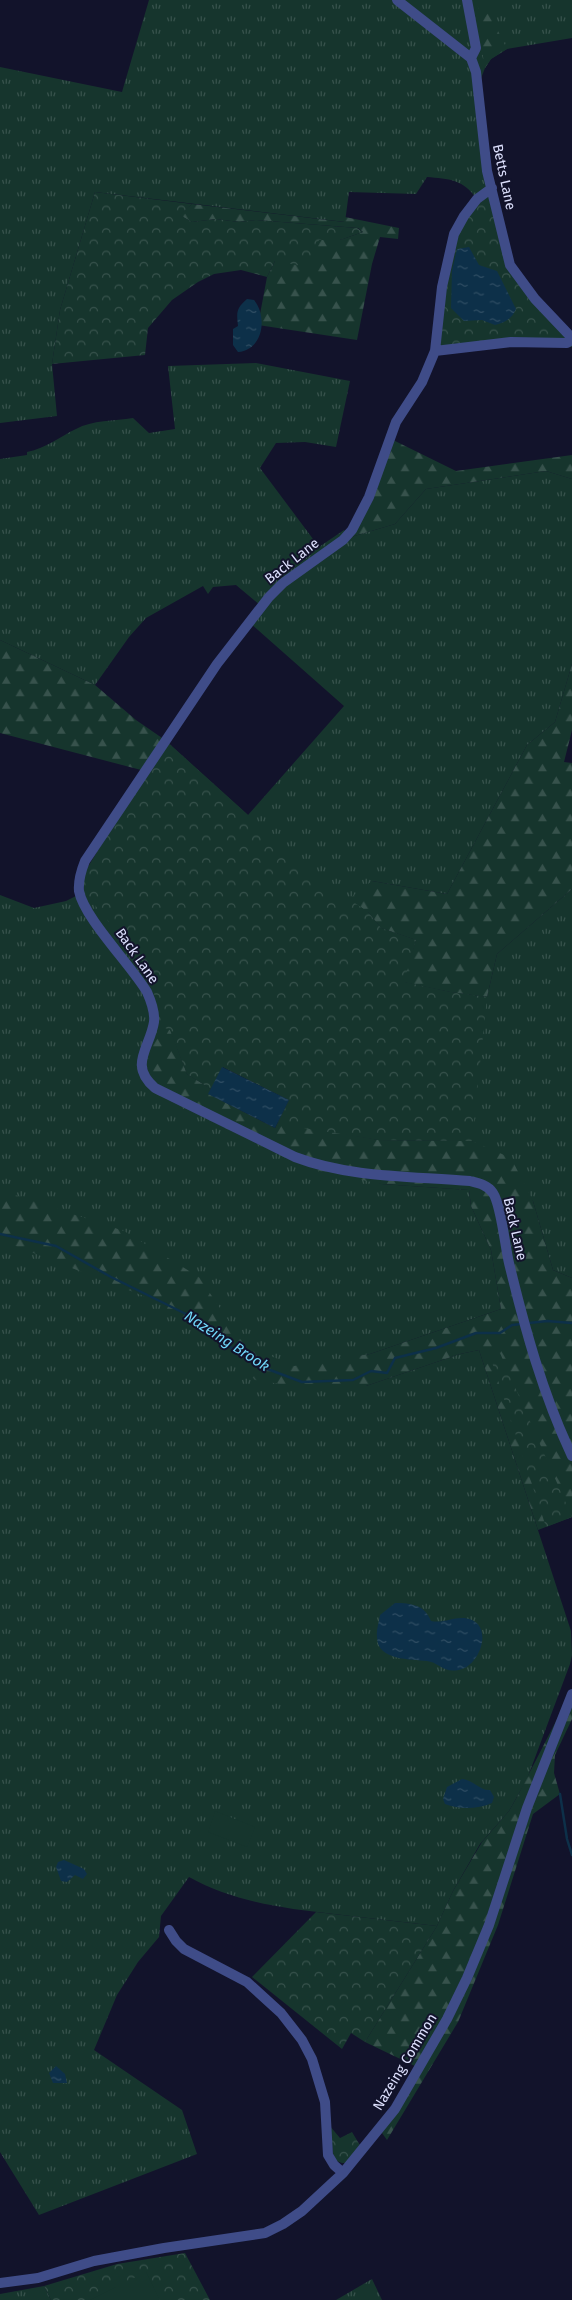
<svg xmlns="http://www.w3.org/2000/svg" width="572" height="2300" font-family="'Fira Sans',sans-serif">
	<defs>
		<pattern id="grass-tufts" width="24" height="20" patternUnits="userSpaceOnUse" patternTransform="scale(1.25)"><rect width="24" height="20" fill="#16352d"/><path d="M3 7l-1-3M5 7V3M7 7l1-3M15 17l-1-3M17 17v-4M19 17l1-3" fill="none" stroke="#37524c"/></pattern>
		<pattern id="forest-firs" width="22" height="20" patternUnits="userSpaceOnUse" patternTransform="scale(1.25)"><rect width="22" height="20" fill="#16352d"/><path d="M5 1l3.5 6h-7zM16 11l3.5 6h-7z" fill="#37524c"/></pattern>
		<pattern id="park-crowns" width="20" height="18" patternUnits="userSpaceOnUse" patternTransform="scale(1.25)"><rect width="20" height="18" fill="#16352d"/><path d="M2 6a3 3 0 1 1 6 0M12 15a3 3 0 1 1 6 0" fill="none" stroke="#37524c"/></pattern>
		<pattern id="water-ripples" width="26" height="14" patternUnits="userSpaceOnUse" patternTransform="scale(1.25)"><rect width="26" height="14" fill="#0d3049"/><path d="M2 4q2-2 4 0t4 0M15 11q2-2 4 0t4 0" fill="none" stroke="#304e64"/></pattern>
	</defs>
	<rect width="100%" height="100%" fill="#12132b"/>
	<path fill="url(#grass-tufts)" d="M149,0h423v38l-65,11 -16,10 -6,9 -7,18 14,102 -15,11c-14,-20 -28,-20 -50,-22l-11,17 -67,-2 -4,30 -250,-30 -35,118 -8,54 5,52 -57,7v-356l122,25z
		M256,363l94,18 -14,66 -31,-5 -29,1 -16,25 59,79 25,-17 7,7 44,-13 31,-35 120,-18 26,8v185l-17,58 -28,23 -80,149 -75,-13 -4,31 13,16 35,12 -12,42 46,10 37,5 10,-43 75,-65v389l-19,-8 -20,-69 -61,-60 -93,-1 -101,-18 11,-22 -66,-33 -12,22 -24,-15 -17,-44 -23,39 234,115 88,6 2,16 20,44 10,59 -131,45 -10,2 6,30 94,-32 19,-4 92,281 1,24 -2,9 -43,115 -18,32 -29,33 -27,47 -16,35c-34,-4 -69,-8 -103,-12 -51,-6 -100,-12 -145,-37l-28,39 -2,21 -21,25 -21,33 -23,55 88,60 15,44 -158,61 -39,-63v-1257l34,13 32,-7 18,-9 81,-152 83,75 96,-109 -95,-84 12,-16 -25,-21 -23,2 -5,7 -5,-8 -57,32 -17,19 -34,48 -95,-45v-181l27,-4v-3c20,-4 32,-15 49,-23 16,-9 39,-8 57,-11l16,15 26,-4 -7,-63z
		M372,2279l10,21h-46z
		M44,2286l7,14h-51v-6z"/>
	<path fill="url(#forest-firs)" d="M476,0h16l3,25 12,24 -16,10 -6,9c-5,-22 -2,-46 -9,-68z
		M192,204l152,18 1,-5 54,11 -1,11 -18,-2 -8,27 -15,76 -99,-15 9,-48 8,-16 44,-21h21l23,-8 -5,-4 -102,-8 -17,2 -23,-3 -24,3 -13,-7z
		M393,440l63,31 116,-16v24l-26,-8 -120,18 -31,35 -44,13z
		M0,640l95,45 41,35 29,20 -20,31 -145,-38z
		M572,664v66l-8,32 8,1v126l-75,65 -10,43 -37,-5 -47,-10 13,-42 -35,-12 -13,-16 -19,-13 23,-18 75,13 80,-149 28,-23z
		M160,1026l10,3 17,45 24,15 -2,5 66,34 3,-6 101,18 93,1 39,17 22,43 20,69 19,8v239l-34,13 -59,-180 -19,4 -94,32 -54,3 -57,-9 -42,-47 -72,-38 -141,-55v-50l124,41 75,46 46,68 49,21 76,-12 131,-45 -10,-59 -20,-44 -2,-16 -88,-6 -75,-16 -156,-77 2,-14c-13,-17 0,-34 8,-51z
		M572,1690v29l-17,36 -1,18 6,21 -27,20 -35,111 -40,97 -71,118 -5,-7 37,-65 -54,-26 72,-116 16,-35 29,-49 27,-31 8,-14z"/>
	<path fill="url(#park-crowns)" d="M492,188l18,77 62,73v9l-68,-1 -74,8 23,-123z
		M95,192l97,12 -12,11 12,7 24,-3 23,3 17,-2 101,8 6,4 -23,8h-21l-6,28 -38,-7 -8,16 -26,-7 -27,4 -16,8 -26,18 -24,28 -3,27 -93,9 8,-54z
		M165,740l83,75 82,81 19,3 19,13 13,16 35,12 -12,42 46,10 37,5 -15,144 -93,-1 -95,-15 -6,-3 11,-22 -66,-33 -12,22 -24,-15 -17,-44 -10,-4 -10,-55 -66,-79 -1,-17z
		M500,1353l72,164 -26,10 -56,-171z
		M316,1912l121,14 -72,116 -14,-9 -9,16 -90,-72z
		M329,2125l11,13 12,-6 9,15 -13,16h-6l-8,-3z
		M185,2253l25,47h-159l-7,-14 73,-22z"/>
	<path fill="#16352d" d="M215,1811l40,16 -8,20 -39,-15z
		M146,2272l14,28h-70z"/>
	<path fill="url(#water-ripples)" d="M469,247l10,18 18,6 19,38c-4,10 -11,13 -21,16l-13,-5 -18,1 -13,-13 1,-37 5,-22z
		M247,299l7,1c14,17 9,50 -16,52l-5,-7v-16l5,-3c-1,-12 -3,-17 9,-27z
		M222,1067l67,33 -14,28 -67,-34z
		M395,1603c16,0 30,2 36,18 15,3 26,-7 41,-1 20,9 8,43 -10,49 -18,6 -23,-7 -35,-8 -16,-2 -50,0 -50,-24 -1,-7 2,-15 3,-22z
		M462,1779c12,1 18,12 28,11l4,7 -2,6c-14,6 -32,7 -47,1l-2,-5 4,-12z
		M64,1860l20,9 3,5 -4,5 -8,-4 -8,7 -6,-1 -5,-14 2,-5z
		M56,2066l9,8 2,9h-14l-4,-10z"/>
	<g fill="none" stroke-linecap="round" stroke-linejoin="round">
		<path stroke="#0d3049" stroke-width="2.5" d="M0,1234l56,12 55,31 85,42 38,31 28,17 40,15 51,-2 18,-9 16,2 8,-15 41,-10 40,-15h24l12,-8 9,-1
			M529,1323l18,-2 25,2
			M560,1794l7,45 5,16"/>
		<path stroke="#3f4c88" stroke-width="10" d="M397,0l74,58 5,14 11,99 23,94 25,34 37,39
			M467,0l9,48 -5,10
			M492,188l-15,11 -13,17 -10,18 -12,53 -7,64 -13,31 -26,40 -27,75 -17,33 -9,10 -60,43 -14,14 -52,67 -132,197c-4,10 -7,19 -6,30 5,27 52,74 68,101 4,9 8,21 7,30 -4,26 -26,43 1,66l140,69c55,21 117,19 175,24 8,2 18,4 23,12 8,12 12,53 16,70 16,66 34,132 63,193
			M435,351l76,-9 56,1 5,-3
			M169,1930l7,11 8,8 63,33 34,31 21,27 10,19 13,43 3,53 6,10 9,8
			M0,2283l38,-5 56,-17 70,-13 101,-15 18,-9 19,-13 41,-38 52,-64 52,-90 20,-41 22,-53 38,-117 45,-114"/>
	</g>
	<g text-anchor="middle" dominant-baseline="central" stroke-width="4" stroke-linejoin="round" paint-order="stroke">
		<g font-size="14" fill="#dee1fe" stroke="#12132b">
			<text transform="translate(504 177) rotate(78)">Betts Lane</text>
			<text transform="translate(292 561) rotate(-38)">Back Lane</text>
			<text transform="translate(137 956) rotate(55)">Back Lane</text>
			<text transform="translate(515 1229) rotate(77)">Back Lane</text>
			<text transform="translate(405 2062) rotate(-59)">Nazeing Common</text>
		</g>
		<g font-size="15" font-style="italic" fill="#70d7f9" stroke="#12132b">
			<text transform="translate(227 1341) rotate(33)">Nazeing Brook</text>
		</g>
	</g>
</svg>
